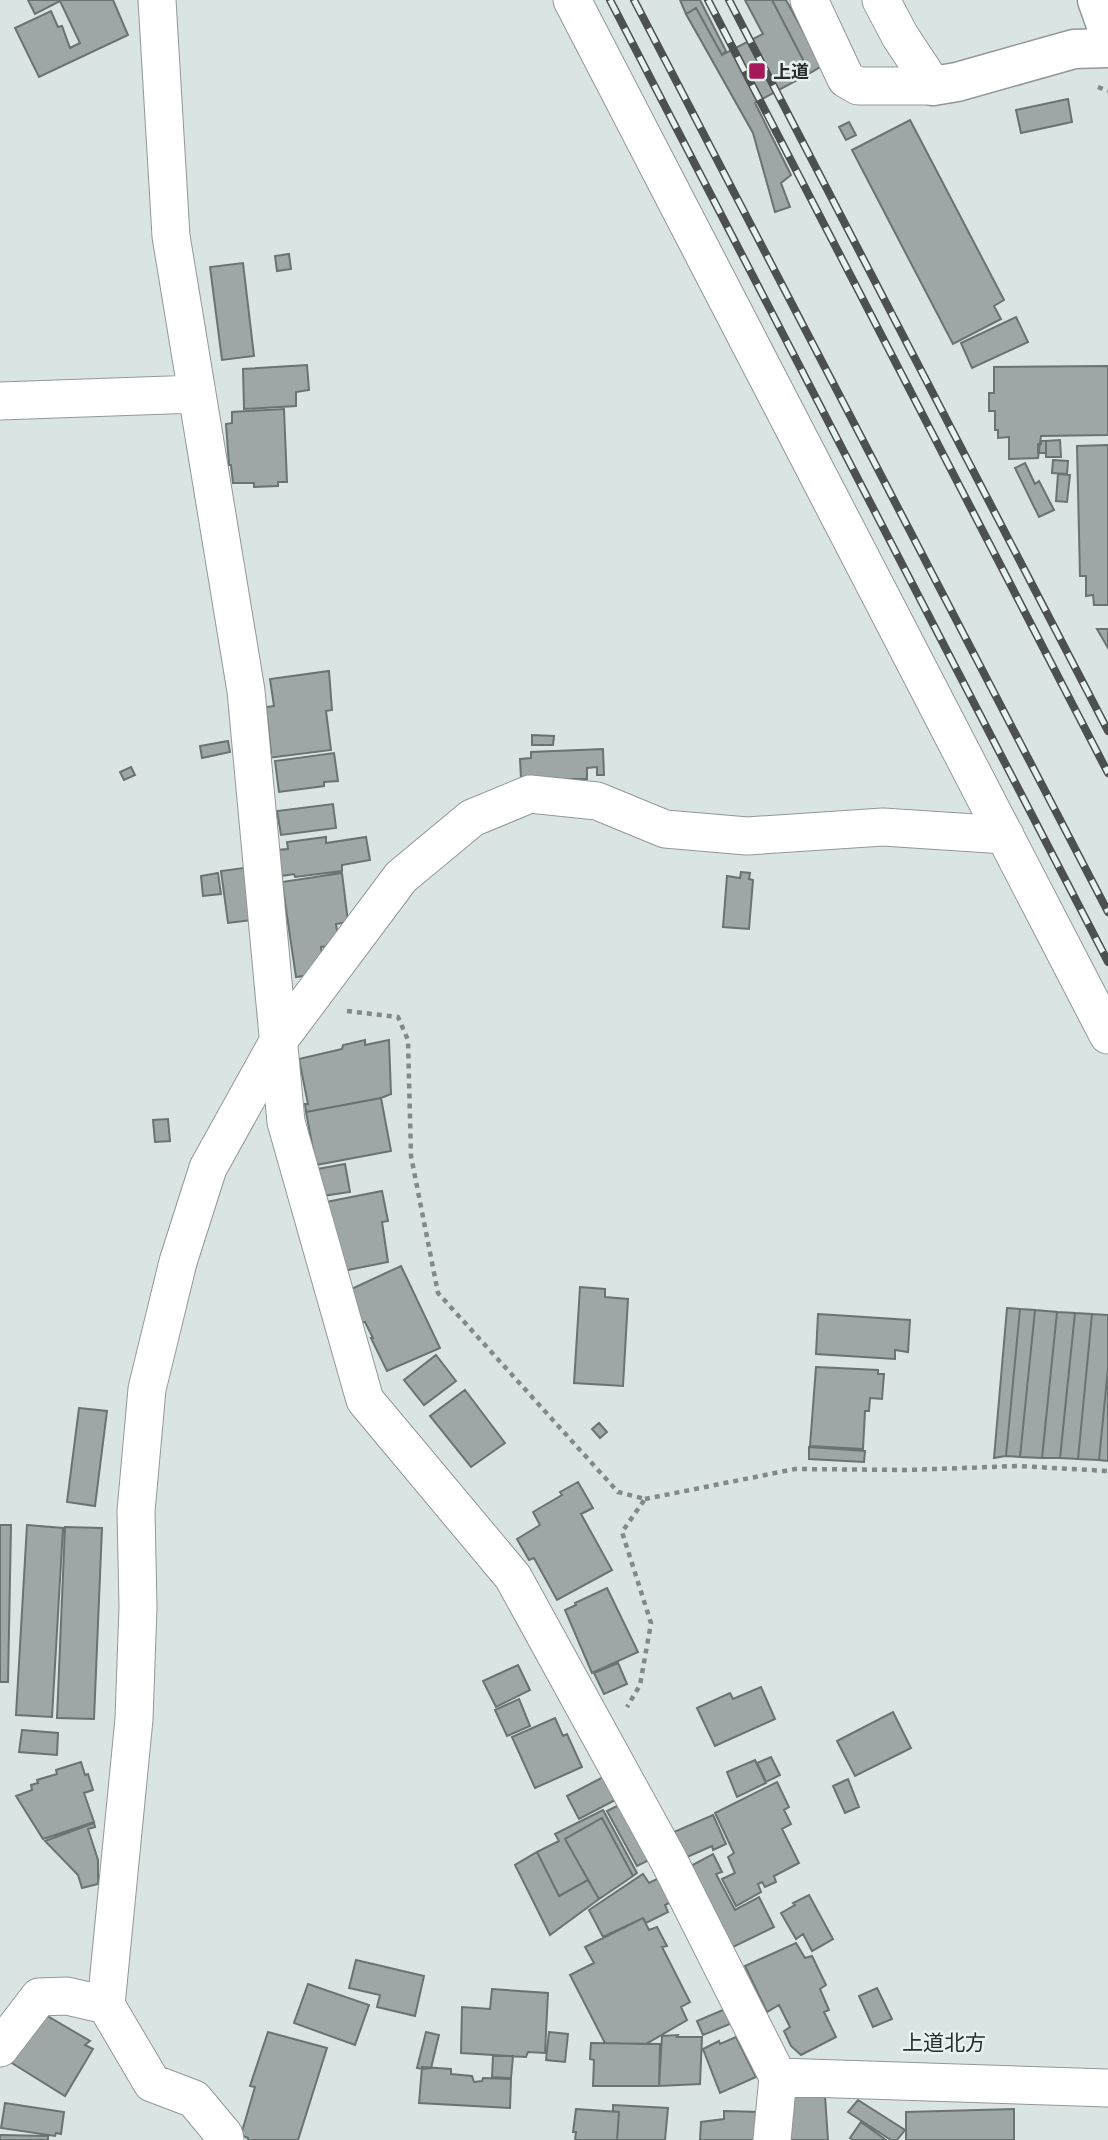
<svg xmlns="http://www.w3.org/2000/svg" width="1108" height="2140" font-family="Merriweather,'Noto Sans JP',serif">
	<rect width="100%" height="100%" fill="#dae4e3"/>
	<path fill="#9ea7a6" stroke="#6a7372" stroke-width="2" d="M28,0h85l15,35 -89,42 -24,-49 36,-17 7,16 4,-1 8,22 10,-5 -20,-42 -25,13z
		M680,0h20l26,51 -4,4 -26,-47 -10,6z
		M745,0h27l38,73 -55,30 36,72 -10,8 9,24 -15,5 -22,-79 -67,-119 10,-6 26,47 41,-21z
		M772,0h14l36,66 -12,7z
		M1068,99l4,23 -51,11 -5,-23z
		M910,120l94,180 -10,6 7,13 -48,25 -101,-194z
		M849,122l7,13 -10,5 -7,-13z
		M289,254l2,15 -14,2 -2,-15z
		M243,263l11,93 -32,4 -12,-93z
		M1016,317l12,25 -56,26 -11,-25z
		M307,365l2,25 -13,2v14l-52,3 -1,-40z
		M1108,366v69l-67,1 -3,22 -29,1v-22l-11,1v-8h-3v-19h-6v-18h5v-26z
		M284,409l3,73h-9v4l-24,1v-4h-21l-2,-18h-2l-3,-41 6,-1v-11z
		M1060,440l1,17h-15v-16z
		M1041,441h5v12h-8v-9h3z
		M1108,445v160h-14l-1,-10 -7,1v-20h-6l-3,-130z
		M1053,460l15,1 -1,13 -15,-1z
		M1025,463l10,21 4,-3 15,29 -15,7 -24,-49z
		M1058,474l12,1 -3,27 -11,-1z
		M1097,629h11v19z
		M329,671l3,39 -6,1 5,39 -63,8 -1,-5h4l-5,-46 8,-1 -4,-27z
		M532,735l22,1 -1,9h-21z
		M228,741l2,11 -28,6 -2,-12z
		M603,749l1,26h-7v-8l-10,1v11h-66l-1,-20 11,-1v-6z
		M334,753l4,28 -14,1v4l-45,6 -4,-31z
		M131,767l4,8 -11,5 -4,-8z
		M333,804l3,24 -55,7 -4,-24z
		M326,837v6l40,-6 4,23 -28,5v6l-47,6 -1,-3 -13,2 -4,-26 11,-1 -1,-7z
		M251,867l8,52 -31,4 -7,-52z
		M741,872l9,1 -1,6 4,1 -4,49 -26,-2 4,-51 13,2z
		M218,873l3,21 -18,2 -2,-20z
		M342,873l6,49 -12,2 3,21 -18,2 3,26 -28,4 -14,-95z
		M365,1040v5l24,-5 2,54 -10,4 -75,14 -1,-8h3l-9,-45 43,-10 1,-4z
		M381,1098l10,53 -75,14 -10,-53z
		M168,1119l2,22 -15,1 -2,-22z
		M345,1164l5,28 -28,4 -5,-27z
		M382,1191l6,30 -6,1 6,40 -45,9 -17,-69z
		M401,1266l39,82 -53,23 -16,-33h2l-8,-16 -5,1 -13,-32z
		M580,1287l25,2v8l23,2 -5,87 -49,-3z
		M1007,1308l13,1 -14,147 -12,2z
		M1020,1309l15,1 -15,147 -14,-1z
		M1035,1310l22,2 -15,146 -22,-1z
		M1057,1312l18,1 -15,145h-18z
		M1075,1313l17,1 -14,145 -18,-1z
		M818,1314l92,6 -2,32 -13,-2v9l-79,-5z
		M1092,1314l16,1v53l-9,92 -21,-1z
		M436,1355l20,26 -32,24 -20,-25z
		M816,1367l62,3v4h6l-2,25 -12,-1 -1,13h-4l-2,38 -53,-3z
		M1108,1368v93l-9,-1z
		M465,1390l40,53 -34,24 -41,-51z
		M79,1408l28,3 -12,95 -28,-4z
		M599,1423l8,9 -7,6 -8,-9z
		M809,1447l56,4 -1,11 -55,-3z
		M578,1482l15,26 -12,6 31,56 -55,30 -23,-42 -5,2 -12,-21 23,-14 -7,-13 29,-17 -2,-3z
		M0,1525h11l-3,157h-8z
		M27,1525l36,3 -11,189 -36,-2z
		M65,1527l37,1 -8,191 -37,-1z
		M607,1588l31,64 -46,21 -27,-63 11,-5 -1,-2z
		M618,1663l9,21 -23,10 -10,-21z
		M518,1665l12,25 -34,17 -13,-26z
		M761,1687l14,32 -60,27 -18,-38 33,-15 3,6z
		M519,1699l11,27 -23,10 -12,-26z
		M893,1712l18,36 -56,28 -18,-35z
		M555,1718l8,18 4,-2 15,33 -47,21 -23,-51z
		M22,1730l36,3 -1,22 -38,-3z
		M771,1757l9,18 -14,7 -9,-19z
		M755,1760l11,23 -29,14 -10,-25z
		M81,1762l4,13 3,-1 5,16 -9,3 10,29 -51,17 -27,-43 16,-6 -1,-5 7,-2 -1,-3 20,-6 -1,-4z
		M607,1775l12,23 -40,21 -12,-23z
		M848,1779l11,28 -14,6 -12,-27z
		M777,1782l12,25 -5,3 7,14 -9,5 17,34 -25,13 2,6 -11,5 -3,-5 -4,2 3,8 -25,14 -14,-27 13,-6 -7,-16 6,-4 -19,-40z
		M623,1803l30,55 -16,8 -30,-55z
		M603,1810l34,63 -4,3 -31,-58 -37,21 23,41 -29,16 -22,-44 22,-11 -4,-7z
		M713,1815l13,29 -13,6 -1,-4 -27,12 -11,-26z
		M602,1818l31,58 -34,23 -34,-60z
		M94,1823l1,4 -7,2 10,31v24l-16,4 -4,-13 -33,-34z
		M537,1852l22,44 29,-16 11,19 -49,36 -35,-70z
		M713,1854l9,18 -6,2 19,36 24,-13 15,30 -47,23 -40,-82z
		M643,1874l6,9 12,-6 12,24 -8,4 3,7 -22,11 -3,-5 -40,19 -14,-27z
		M809,1895l24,44 -21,12 -9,-17 -7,5 -15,-26 14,-8 -2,-2z
		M643,1918l6,12 8,-3 10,19 -5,1 28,55 -9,5 6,13 -41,24 -41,-1 -35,-68 24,-12 -9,-16z
		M796,1943l9,15 7,-2 14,29 -6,4 9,21 -5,2 12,25 -35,18 -10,-9 -7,-15 6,-4 -11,-22 -12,7 -22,-46z
		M356,1960l68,16 -9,40 -38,-9 3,-12 -31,-7z
		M308,1984l61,21 -14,40 -61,-22z
		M877,1988l15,31 -19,8 -14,-31z
		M492,1989l56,4 -3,60 -17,-1 -2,5 -65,-4 1,-46 28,2z
		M725,2009l5,15 -27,11 -6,-14z
		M39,2011l51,30 -5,4 8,4 -28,47 -58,-36z
		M268,2032l59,16 -29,92h-50v-2l-7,-3 14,-48 -5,-1z
		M426,2032l13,3 -8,33 -9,1 -5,-1z
		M549,2032l19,2 -3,28 -19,-2z
		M678,2035l-1,2h25l-2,47 -41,2 3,-50z
		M736,2037l20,40 -36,16 -17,-44 16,-8 1,3z
		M591,2043l69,1 -1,42h-66l1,-26 -4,-1z
		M493,2056h20l-2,22 -19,-1z
		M422,2067l29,2v5l21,2 2,6 8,-1 1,-3 28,1 -1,29 -91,-5z
		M811,2091v6l14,-1 3,44h-44l6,-48z
		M858,2100l47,30 -8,10h-6l-43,-28z
		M5,2103l59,9 -3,22 -5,-1 -1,3 -54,-8z
		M613,2105l55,3 -3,32h-48l2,-28 -6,-1z
		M576,2109l43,3 -2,28h-42l1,-8h-3z
		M1014,2109v31h-108v-28z
		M724,2111l37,1v28h-61l1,-18 23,-3z
		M861,2122l25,18h-33l-3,-2z
		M0,2135l48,1v4h-48z"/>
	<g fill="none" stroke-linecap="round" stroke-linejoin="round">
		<g stroke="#909998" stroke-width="39">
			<path id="minor" d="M157,0l14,236 75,455 40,431 79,278 148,177 155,282 110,218 -6,63
				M572,0l536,1035
				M809,0l37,79 12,7h75
				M881,0l19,36 33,50
				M0,401l197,-7
				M0,2048l39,-51 28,-1 39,9
				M778,2077l330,11
				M225,2140l-1,-5 -30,-36 -42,-16 -46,-78 28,-286 4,-112 -2,-96 11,-122 31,-127 30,-94 71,-128 122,-163 71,-59 58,-24 67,7 68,28 82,7 136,-9 122,8"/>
		</g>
		<g stroke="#909998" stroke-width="41">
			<path id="tertiary" d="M933,86l24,-4 117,-33 34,-1"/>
		</g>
		<g stroke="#909998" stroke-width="41">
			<path id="trunk" d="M1097,0l11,31"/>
		</g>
		<path stroke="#828988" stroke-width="4.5" stroke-dasharray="5 5" stroke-linecap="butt" d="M1098,87l10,4
			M347,1011l51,6 10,23 3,116 27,137 180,199 27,7 -23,33 29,91 -11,62 -13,22
			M645,1499l150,-30 113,1 109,-4 91,5"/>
		<use href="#minor" stroke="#fff" stroke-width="37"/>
		<use href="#tertiary" stroke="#fff" stroke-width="38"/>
		<use href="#trunk" stroke="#fff" stroke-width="38"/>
		<g stroke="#4c5150" stroke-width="8">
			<path id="rail" d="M610,0l498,962
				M634,0l474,912
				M708,0l400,773
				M729,0l379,731"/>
		</g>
		<use href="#rail" stroke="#e7f1f0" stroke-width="5" stroke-dasharray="16" stroke-linecap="butt"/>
	</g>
	<rect fill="#a61859" stroke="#e7f1f0" stroke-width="2.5" x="748" y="62" width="18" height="18" rx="3.5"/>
	<g text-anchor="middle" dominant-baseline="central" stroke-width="5" stroke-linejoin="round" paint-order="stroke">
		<g font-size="18" font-weight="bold" fill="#272b2a" stroke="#e7f1f0" text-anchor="start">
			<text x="773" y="71">上道</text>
		</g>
		<g font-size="21" fill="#272f2e" stroke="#e7f1f0">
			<text x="944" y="2042">上道北方</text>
		</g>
	</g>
</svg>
